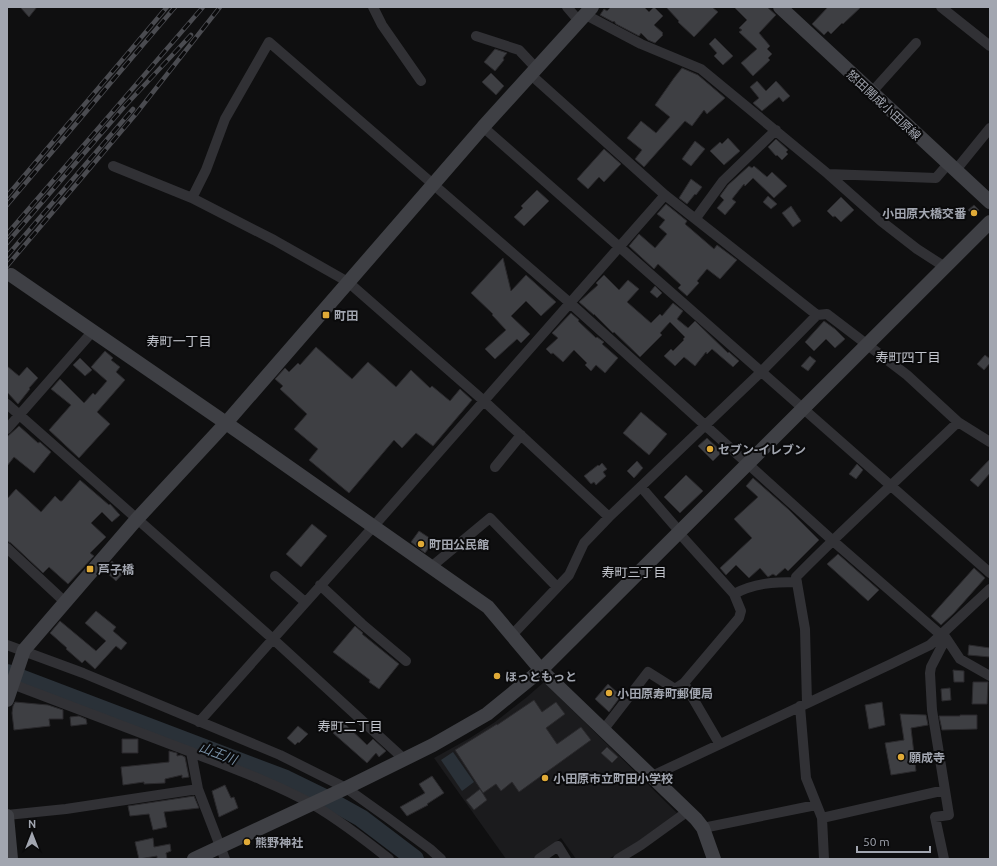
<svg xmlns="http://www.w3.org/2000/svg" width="997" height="866" font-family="Ubuntu,'Noto Sans JP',sans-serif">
	<rect width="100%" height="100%" fill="#0f0f10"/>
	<path fill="#1b1b1d" d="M544,682l133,131 -45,33 -24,13h-32l-15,-21 -29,21h-26l-72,-101 36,-20 25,-16 32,-25z"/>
	<path fill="#2a3138" d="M453,752l21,30 -12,9 -21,-31z"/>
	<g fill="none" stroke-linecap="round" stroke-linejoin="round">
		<path stroke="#2a3138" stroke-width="18" d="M7,673l279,106 41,20 34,19 54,41"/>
	</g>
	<path fill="#3e3f43" stroke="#2a292c" d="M20,7h17l-8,10z
		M611,7h33l5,5 5,-5 9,9 -9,9 9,8 -1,1 1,1 -8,8 -7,-3 -7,-7 -2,3 -23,-12 -2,-3 -1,1 -13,-7 4,-6 3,2z
		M666,7h46l6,5 -24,25 -16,-15 1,-1z
		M734,7h33l9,8 -17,18 11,13 -3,3 5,5 -4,4 2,2 -17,16 -12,-13 16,-14 -18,-17 3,-2 -3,-2 8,-8z
		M828,7h33l-18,17 -1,-1 -11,11 -3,-3 -4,4 -12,-11z
		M715,38l18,18 -10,9 -9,-9 3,-3 -8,-9z
		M495,49l12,4 -4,5 1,2 -9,11 -11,-9z
		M682,68l16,7 27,23 -18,16 -3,-4 -12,16 -7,-5 -41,46 -9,-8 7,-9 -15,-12 14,-17 15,12 14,-16 -15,-12 19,-27z
		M491,73l13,13 -8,9 -14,-13z
		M757,81l9,10 10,-10 14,15 -7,6 -4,-5 -17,14 -9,-8 6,-5 -9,-11z
		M728,138l12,13 -16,14 -14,-14 10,-9 2,2z
		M776,139l12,11 -2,2 2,2 -6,6 -5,-5 -1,1 -8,-9z
		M695,141l10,8 -14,17 -9,-7z
		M604,149l17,15 -17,18 -5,-5 -11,12 -11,-10z
		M749,166l3,2 2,-2 13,11 5,-5 15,14 -13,12 -21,-20 -8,8 -1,-2 -12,15 4,3 -11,13 -8,-7 7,-8 -4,-4 8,-11z
		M691,179l11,8 -6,8 -1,-1 -8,10 -8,-6z
		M537,190l12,11 -25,25 -10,-9 9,-9 -2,-2z
		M768,196l9,8 -6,5 -8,-7z
		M841,197l13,13 -13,12 -6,-6 -2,1 -6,-6z
		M666,204l21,17 -2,3 29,25 3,-4 20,15 -17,19 -13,-10 -10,12 2,2 -12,13 -9,-8 3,-3 -23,-21 -4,5 -25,-23 10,-12 16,14 12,-14 -8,-7 6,-7 -8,-6z
		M974,205l5,5 -5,6 -6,-6z
		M791,206l10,15 -8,6 -11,-14z
		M503,258l8,33 15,-16 30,27 -15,14 -15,-15 -15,15 19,18 -9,9 -4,-4 -22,20 -10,-10 21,-19 -14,-15 1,-1 -22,-21z
		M604,275l15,15 9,-10 11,9 -12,13 24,21 9,-9 2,2 11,-13 10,8 -6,8 11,9 7,-7 33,32 1,-1 10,9 -6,6 -21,-18 -5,5 -1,-2 -11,14 -11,-9 -9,9 -11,-10 7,-7 2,2 11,-11 -1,-1 2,-2 -15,-15 -10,11 2,2 -22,22 -26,-25 -1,1 -19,-19v1l-15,-13 19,-17 -2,-2z
		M655,286l7,7 -5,5 -7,-6z
		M571,313l8,7 -1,1 18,17 1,-1 7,5 -2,2 16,14 -13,15 -9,-8 -5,6 -6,-6 2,-2 -13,-13 -11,12 -10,-9 -2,1 -5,-5 12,-11 -6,-5z
		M824,321l11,8 10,10 -10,9 -9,-9 -12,12 -9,-9z
		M316,347l36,32 16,-17 28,25 15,-17 19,18 2,-2 18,15 10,-12 12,11 -39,46 -17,-13 -14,15 -8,-8 -45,53 -40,-33 9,-11 -24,-20 13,-15 -27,-25 3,-3 -8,-7 10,-11 4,4 9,-9 2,2z
		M105,351l8,7 -2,2 9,7 -4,5 9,8 -28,32 13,12 -31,34 -30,-28 22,-25 -20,-16 9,-10 24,24 9,-10 2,2 12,-14 -16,-14z
		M985,355l5,4v4l-6,7 -7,-6z
		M810,356l6,5 -8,10 -7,-5z
		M80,358l12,12 -7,6 -12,-11z
		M7,366l12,10 8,-9 11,11 -9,10 1,1 -12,15 -11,-12z
		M641,412l26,22 -18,21 -26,-22z
		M19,426l19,17 2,-1 11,10 -17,21 -20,-16 -7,9v-29z
		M707,438l15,14 -9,9 -15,-15z
		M990,459v14l-12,14 -8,-7z
		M637,461l6,7 -9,10 -7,-7z
		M602,463l5,6 -4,3 3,4 -10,9 -2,-3 -3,2 -7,-8 14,-11 1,1z
		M857,464l6,6 -7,9 -7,-5z
		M686,475l17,16 -23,22 -16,-16z
		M753,478l35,31 31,31 -31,31 -3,-3 -9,8 -3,-2 -5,3 -8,-9 -11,10 -13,-13 -10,10 -6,-7 32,-30 -18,-19 24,-22 -12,-11z
		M80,480l29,25 1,-1 10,11 -8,7 -10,-10 -11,11 15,14 -16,16 4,3 -26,28 -19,-17 -6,6 -32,-30 -4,-2v-42l9,-10 25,23 14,-16 5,5h2z
		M312,524l15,12 -26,31 -15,-13z
		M419,531l15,10 -9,12 -14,-11z
		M838,554l41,36 -11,11 -41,-37z
		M112,561l12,11 -8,9 -12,-11z
		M974,568l11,10 -31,35 -13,12 -10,-9z
		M96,611l20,16 -3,4 14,12 -6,7 -5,-4 -21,23 -10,-9 -3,3 -16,-14 1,-1 -17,-15 10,-12 36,30 10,-10 -21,-18z
		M355,626l8,7 -1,1 37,30 -20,25 -10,-7 1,-2 -37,-28z
		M969,645l21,3v9l-22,-2z
		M953,670l11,1v11h-10z
		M973,682h15l-1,22h-15z
		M608,684l13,12 -12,16 -14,-13z
		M950,688l1,12 -9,1 -1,-12z
		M534,700l8,12 14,-10 9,12 -19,14 11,16 24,-17 10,13 -72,52 -7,-10 -11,9 -5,-7 -13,9 -28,-43 42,-26v1z
		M15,702l33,3 15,5v9h-14l1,7 -36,4 -2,-17 1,-7z
		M882,702l3,23 -16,4 -4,-24z
		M900,714l26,1 2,10 -17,3 5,43 -25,4 -6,-32 19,-3z
		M960,715h17v14l-35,1 -3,-14h21z
		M79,716l7,3 1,5 -16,2 -1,-9z
		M343,722l24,23 6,-6 13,12 -7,6 -3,-4 -9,10 -34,-30z
		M298,726l10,8 -9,9 -1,-1 -3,3 -8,-7z
		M122,739h16v14h-16z
		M607,747l11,10 -6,6 -11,-10z
		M169,751l8,2v3l4,-1 4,2 4,20 -7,1v-3l-17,4v4l-21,1v-2l-21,3 -2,-18 48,-5z
		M432,776l12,17 -17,11 1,1 -21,11 -7,-9 25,-14 -6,-9z
		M225,785l6,13 3,-1 4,11 -19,9 -7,-26z
		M480,789l7,11 -13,10 -8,-10z
		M194,796l5,12 -35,4 3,15 -14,3 -4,-16 -19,2 -2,-10z
		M153,838l1,9 16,-3 1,7 -5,2 1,6h-10v-3l-18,3 -4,-17z"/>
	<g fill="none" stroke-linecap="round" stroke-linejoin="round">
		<path stroke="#313135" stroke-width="10" d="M373,7l9,18 39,56
			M567,7l12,14
			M941,7l49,39
			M586,15l55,29 60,25 127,105 108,4 12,-14
			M476,36l43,14 17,18
			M530,74l135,121 152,120 10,-1 80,61 51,47 32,20
			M871,93l45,-50
			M483,127c170,148 338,298 507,446
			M113,166l79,32 82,42 74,42 136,119 125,116
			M955,171l35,-43
			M828,174l53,47 36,28 28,18
			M192,198l14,-28 19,-51 44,-77 301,261 262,237 109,95 5,3 14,21 30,17
			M696,218l27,-37 53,-51
			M7,404l266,235 131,120
			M7,429l86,-98
			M495,467l26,-32
			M641,487l39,45
			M679,533l55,61 7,17 -2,7 -55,65 35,60
			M7,548l58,54
			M431,567l59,-49 67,69
			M275,576l30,26
			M320,585l42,39 44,37
			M734,594c20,-11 40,-12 63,-12
			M513,634l56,-59 15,-32 25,-26 152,-145 56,-57
			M7,645l76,28 197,82 66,33 42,30 42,31 11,10
			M7,682l184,70 7,37 27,70
			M807,703l-2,-74 -9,-52c52,-53 108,-103 162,-155
			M800,706l6,72 16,40 2,41
			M199,722l174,-195 292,-332
			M604,729l44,-57 27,17 9,-6
			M191,752c41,16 83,31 121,52 27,16 52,35 77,55
			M652,776l239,-112 39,-19 60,-56
			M7,815l59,-6 132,-20
			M822,818l123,-28
			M703,828l113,-23
			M539,859l19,-13 8,13
			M618,859l23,-14 47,-34
			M944,859l-9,-42 14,-2 -17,-105 -2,-37 1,-6 15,-29"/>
		<path stroke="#3f4045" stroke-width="14" d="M780,7l210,195
			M11,275l215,148 262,184 53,63 155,149 7,9 11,31
			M7,700l17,-50 6,-7 106,-123 90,-97 257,-296 109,-120
			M7,816l4,43
			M194,859l152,-71 87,-43 54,-31 54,-44 449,-448"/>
		<g stroke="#4a4b50" stroke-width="4.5">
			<path id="rail" d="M7,196l160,-189
				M7,205l168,-198
				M7,234l196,-227
				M7,243l117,-136 67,-72
				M7,256l126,-147
				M7,266l128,-151 85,-108"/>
		</g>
		<use href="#rail" stroke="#0a0a0b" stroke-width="3" stroke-dasharray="9" stroke-linecap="butt"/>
	</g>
	<g fill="#e0aa37" stroke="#0a0a0b" stroke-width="1.5">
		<circle cx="974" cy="213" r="4"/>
		<rect x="322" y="311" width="8" height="8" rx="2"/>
		<circle cx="710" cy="449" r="4"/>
		<circle cx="421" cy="544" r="4"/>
		<rect x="86" y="565" width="8" height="8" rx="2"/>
		<circle cx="497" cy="676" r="4"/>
		<circle cx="609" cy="693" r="4"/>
		<circle cx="901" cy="757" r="4"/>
		<circle cx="545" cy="778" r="4"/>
		<circle cx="247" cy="842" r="4"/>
	</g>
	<g text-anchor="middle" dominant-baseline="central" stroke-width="4" stroke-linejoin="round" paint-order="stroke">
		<g font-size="12" fill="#a2a6b0" stroke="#0a0a0b">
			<text transform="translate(884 105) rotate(43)">怒田開成小田原線</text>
		</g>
		<g font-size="12" font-weight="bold" fill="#a2a6b0" stroke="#0a0a0b" text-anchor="start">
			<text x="966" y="213" text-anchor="end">小田原大橋交番</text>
			<text x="334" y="315">町田</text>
			<text x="718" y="449">セブン-イレブン</text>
			<text x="429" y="544">町田公民館</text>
			<text x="98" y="569">芦子橋</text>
			<text x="505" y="676">ほっともっと</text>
			<text x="617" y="693">小田原寿町郵便局</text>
			<text x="909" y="757">願成寺</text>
			<text x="553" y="778">小田原市立町田小学校</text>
			<text x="255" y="842">熊野神社</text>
		</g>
		<g font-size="13" fill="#c2c5cd" stroke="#0a0a0b">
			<text x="179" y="341">寿町一丁目</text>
			<text x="908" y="357">寿町四丁目</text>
			<text x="634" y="572">寿町三丁目</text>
			<text x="350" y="726">寿町二丁目</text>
		</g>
		<g font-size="13" font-style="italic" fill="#7b93a9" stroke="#0a0a0b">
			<text transform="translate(218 753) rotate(21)">山王川</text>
		</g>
	</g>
	<rect width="997" height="866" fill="none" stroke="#a2a6b0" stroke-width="16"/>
	<g transform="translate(32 834)" stroke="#0a0a0b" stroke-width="3" paint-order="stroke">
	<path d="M0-3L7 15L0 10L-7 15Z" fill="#a2a6b0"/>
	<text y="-6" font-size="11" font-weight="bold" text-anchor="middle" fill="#a2a6b0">N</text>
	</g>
	<path d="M857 846v6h73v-6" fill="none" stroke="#a2a6b0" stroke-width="2"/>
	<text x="863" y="846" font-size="12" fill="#a2a6b0" stroke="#0a0a0b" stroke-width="3" paint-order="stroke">50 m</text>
</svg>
